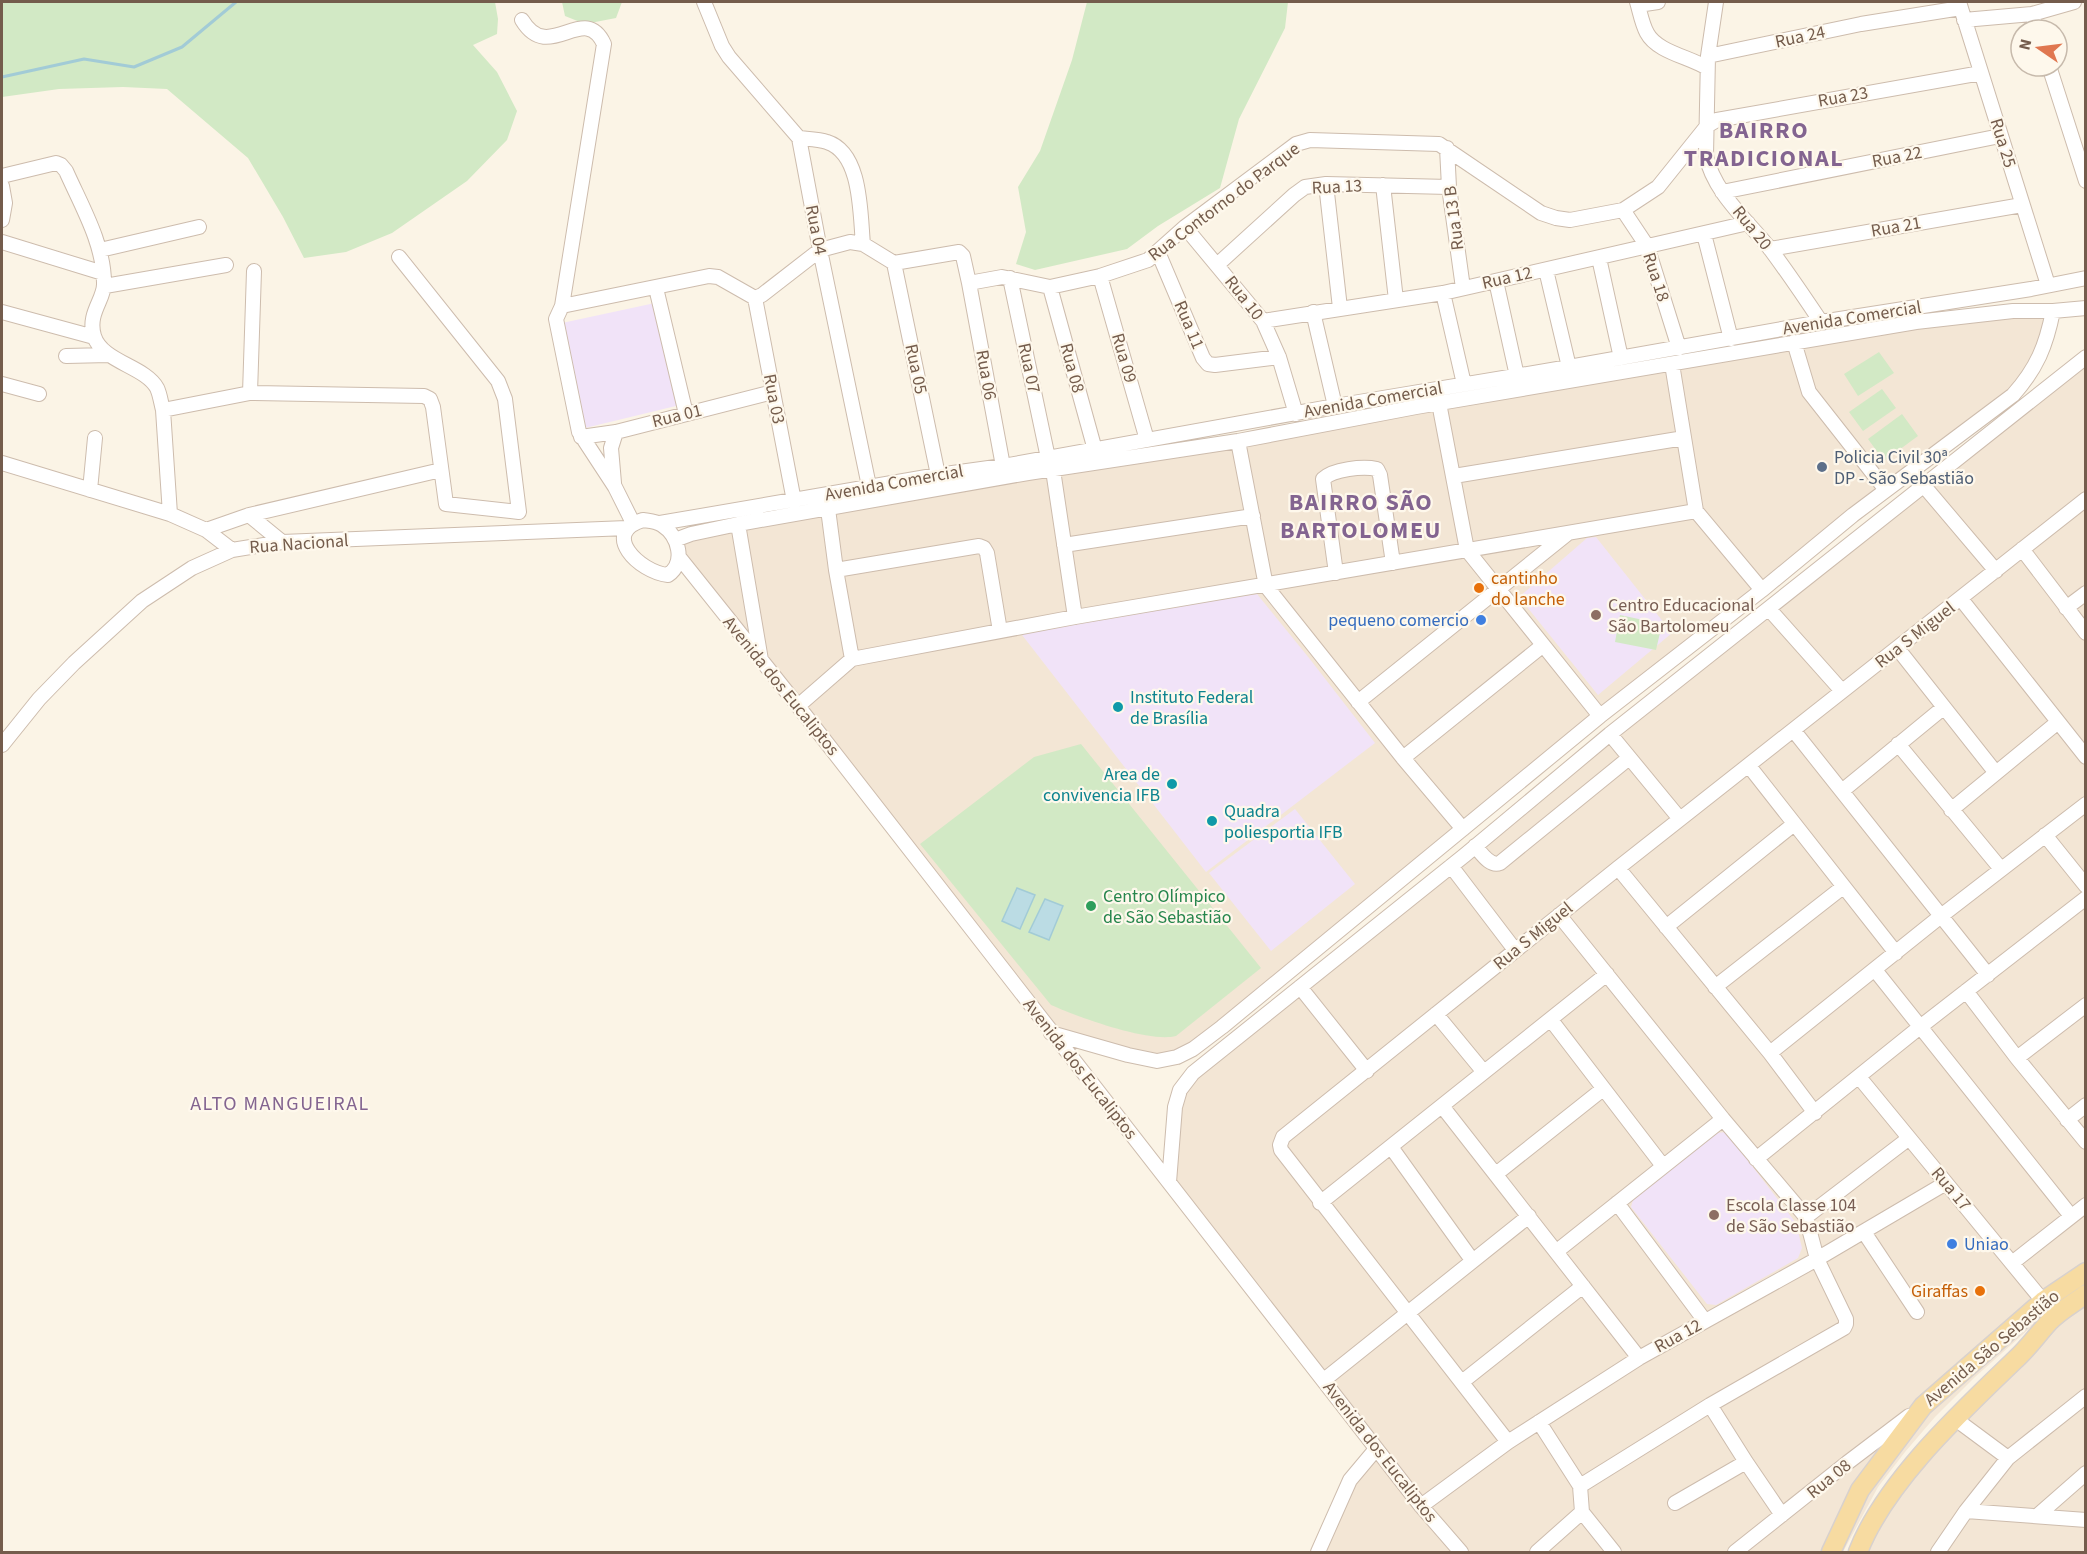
<svg xmlns="http://www.w3.org/2000/svg" width="2087" height="1554" font-family="'Source Sans 3',sans-serif">
	<rect width="100%" height="100%" fill="#fbf4e6"/>
	<path fill="#f3e6d5" d="M2053,311l-23,64 -808,652 -65,34 -106,-28 -373,-483 13,-16 1127,-196z
		M2085,357v926l-38,30 -72,64 -40,40 -30,35 -27,35 -35,65h-525l32,-72 26,-31 -207,-267 11,-92z
		M2085,1294v258h-227l25,-46z"/>
	<path fill="#f1e3f8" d="M655,303l25,102 -99,24 -19,-106z
		M1596,537l76,96 -74,62 -79,-98 68,-59z
		M1257,594l52,64 66,85 -169,129 -187,-241z
		M1295,809l60,75 -84,67 -62,-78z
		M1726,1132l70,91 6,25 -4,10 -82,47 -9,-1 -76,-97 2,-7 83,-67z"/>
	<path fill="#d2e9c5" d="M2,2h493l3,17 -1,15 -24,11 24,27 20,39 -10,29 -40,41 -75,52 -46,19 -42,6 -21,-41 -35,-59 -81,-69 -44,-2 -64,2 -57,8z
		M562,2h60l-6,16 -31,6 -20,-8z
		M1087,2h201l-3,26 -46,91 -19,69 -62,38 -31,23 -92,21 -19,-6 10,-32 -8,-45 22,-36 32,-91z
		M1879,352l15,21 -36,23 -14,-22z
		M1882,389l14,19 -33,23 -14,-19z
		M1902,414l16,22 -34,25 -16,-22z
		M1620,615l42,9 -6,26 -41,-8z
		M1081,744l180,224 -85,68c-27,7 -98,-19 -125,-31l-131,-161 114,-87z"/>
	<path fill="#bbdce4" stroke="#a2cbd6" stroke-width="1.5" d="M1017,888l18,7 -15,34 -18,-8z
		M1045,899l18,7 -14,34 -20,-8z"/>
	<g fill="none" stroke-linecap="round" stroke-linejoin="round">
		<path stroke="#a2cbd6" stroke-width="3" d="M2,77l82,-18 50,8 48,-20 54,-45"/>
		<g stroke="#cdbcad" stroke-width="16">
			<path id="minor" d="M704,2l18,44 7,11 70,81 21,112 49,236
				M1637,2c3,10 5,22 10,31 10,19 43,24 60,35
				M1716,2l-8,54 -2,99c7,37 42,66 65,95 17,23 34,48 50,72
				M1959,2l89,283
				M1638,5l20,-3
				M2032,14l5,16
				M522,20c27,45 62,-19 82,24l-42,262 -6,13 23,113 36,55 18,36
				M1964,20l68,-6 42,-12
				M1708,56l153,-32 100,-16
				M2049,66l37,115
				M799,138c9,1 20,1 28,4 35,11 33,72 36,102
				M1447,148l2,39 14,101
				M2,176l54,-13 5,2 5,6c16,36 38,73 38,112 1,16 -17,30 -10,53 8,26 51,30 63,52 3,6 4,15 6,22
				M1326,184l14,124
				M1383,185l13,115
				M2,186l3,17 -3,17
				M1722,192l278,-56
				M1623,210l24,36 32,102
				M1185,227l78,94 16,36 17,57
				M1704,234l27,105
				M2,242l101,31
				M1770,249l252,-44
				M100,250l99,-23
				M1158,252l45,106 5,6 7,1 64,-8
				M1599,258l22,100
				M894,263l44,212
				M1217,265l77,-70 11,-8 21,-3 123,3
				M1546,270l23,97
				M1100,276l47,164
				M1010,278l38,180
				M1496,281l21,95
				M969,283l34,183
				M105,286l121,-21
				M1050,287l45,163
				M656,288l30,126
				M1443,293l21,91
				M755,298l39,203
				M562,306l147,-30 9,1 37,21 7,-3 58,-45 30,-8 13,2 31,19 65,-11 4,4 6,27 33,-6 48,10 50,-11 48,-16 37,-33 111,-83 14,-4 129,4 102,69 15,5 14,2 53,-10 35,-23 49,-61 10,-6 264,-47
				M2,312l92,25
				M1313,312l22,94
				M1263,321l180,-28 305,-70
				M1794,342l15,50 77,98
				M66,356l43,-1
				M1672,364l24,147 66,79
				M2,384l37,10
				M250,393l4,-122
				M1439,403l28,147 133,166
				M581,437l35,-5 157,-40
				M1238,441l28,145 137,172 60,71
				M2,463l168,51 36,16 26,20
				M1053,470l22,147
				M1454,476l230,-38
				M614,483l-3,-35 5,-16
				M1924,486l72,85
				M90,490l5,-52
				M828,509l8,61 16,89
				M170,514l-7,-104 87,-17 174,3 6,3 3,8 13,97 73,8 -14,-113 -7,-18 -99,-124
				M249,515l33,27
				M643,520c7,1 13,1 19,5 17,11 24,38 6,50 -29,-3 -68,-42 -25,-55z
				M660,523l278,-48 65,-9 332,-60 234,-39 252,-45 210,-33 55,-11
				M738,524l23,136
				M206,530l43,-15 192,-45
				M675,540l16,-6 47,-10 290,-51 210,-32 178,-34 500,-85 97,-11h40l33,-3
				M1064,545l189,-29
				M2022,549l64,84
				M679,557l119,149 623,800 40,46
				M836,570l143,-24 5,2 3,5 13,78
				M1336,573l-13,-94c10,-10 40,-13 54,-10l3,6 13,88
				M1961,599l125,158
				M2066,608l20,-15
				M1769,609l73,82
				M1898,649l98,124
				M1358,702l209,-168
				M798,706l54,-47 223,-42 621,-106
				M1794,731l194,244
				M1610,734l70,85
				M1898,744l103,125
				M2,745l37,-46 35,-36 68,-62 50,-33 40,-18 50,-8 345,-14
				M1403,758l139,-112
				M1749,766l147,187
				M1842,791l101,-83
				M1951,810l107,-88
				M2045,835l41,51
				M1475,846c7,8 15,21 25,17l129,-105
				M1451,866l64,84
				M1618,868l152,185 45,60
				M1559,915l164,204 83,98 11,42 29,60v5l-2,4 -134,77 -130,81
				M1666,927l128,-103
				M1875,970l196,246
				M1300,987l67,84
				M1715,987l128,-100
				M1966,991l51,67 69,84
				M1436,1014l47,57
				M1551,1020l112,146
				M1051,1033l77,22 29,6 20,-4 16,-8 29,-22 378,-311 162,-126 91,-75 160,-120c24,-27 33,-49 40,-84
				M1770,1053l171,-137 145,-112
				M2017,1058l69,-53
				M1859,1077l184,224
				M1442,1106l197,252
				M2067,1120l19,-15
				M1391,1147l81,113
				M1756,1159l164,-132 166,-129
				M1496,1174l107,-85
				M1169,1182l6,-75 5,-17 13,-17 272,-218 145,-121 476,-377
				M1320,1203l287,-229
				M1617,1203l88,118
				M1806,1217l102,-78
				M1864,1232l53,80
				M1557,1251l166,-132
				M2012,1263l74,-58
				M1324,1380l205,-164
				M1462,1382l121,-96
				M1710,1405l36,57 36,53
				M1954,1418l54,40
				M1539,1422l41,64 2,26 32,40
				M1508,1442l-227,-292 -1,-5 3,-8 335,-269 468,-369
				M1675,1503l71,-41
				M1421,1506l87,-64 131,-84 178,-99 129,-76
				M1966,1511l120,9
				M2037,1516l49,-43
				M1318,1552l32,-72 26,-31
				M1537,1552l45,-40
				M1735,1552l112,-89 62,-47
				M1938,1552l28,-41 42,-53 78,-62"/>
		</g>
		<g stroke="#d8d1cd" stroke-width="21">
			<path id="major" d="M1831,1552l29,-62 63,-84 120,-105 43,-29
				M1858,1552c27,-70 104,-141 158,-193 12,-11 22,-25 33,-37 10,-11 25,-19 37,-28"/>
		</g>
		<use href="#minor" stroke="#fff" stroke-width="14"/>
		<use href="#major" stroke="#f7dba1" stroke-width="18"/>
	</g>
	<circle fill="#5c6f8a" stroke="#fef8ec" stroke-width="2" cx="1822" cy="467" r="6"/>
	<g fill="#e8710a" stroke="#fef8ec" stroke-width="2">
		<circle cx="1479" cy="588" r="6"/>
		<circle cx="1980" cy="1291" r="6"/>
	</g>
	<g fill="#8d6e63" stroke="#fef8ec" stroke-width="2">
		<circle cx="1596" cy="615" r="6"/>
		<circle cx="1714" cy="1215" r="6"/>
	</g>
	<g fill="#3f7fe0" stroke="#fef8ec" stroke-width="2">
		<circle cx="1481" cy="620" r="6"/>
		<circle cx="1952" cy="1244" r="6"/>
	</g>
	<g fill="#0f9aa8" stroke="#fef8ec" stroke-width="2">
		<circle cx="1118" cy="707" r="6"/>
		<circle cx="1172" cy="784" r="6"/>
		<circle cx="1212" cy="821" r="6"/>
	</g>
	<circle fill="#2e9e5b" stroke="#fef8ec" stroke-width="2" cx="1091" cy="906" r="6"/>
	<g text-anchor="middle" dominant-baseline="central" stroke-width="4.5" stroke-linejoin="round" paint-order="stroke">
		<g font-size="18" fill="#745c4c" stroke="#fef8ec">
			<text transform="translate(1800 37) rotate(-12)">Rua 24</text>
			<text transform="translate(1843 97) rotate(-10)">Rua 23</text>
			<text transform="translate(2003 143) rotate(73)">Rua 25</text>
			<text transform="translate(1897 157) rotate(-11)">Rua 22</text>
			<text transform="translate(1337 187) rotate(-3)">Rua 13</text>
			<text transform="translate(1224 202) rotate(-37)">Rua Contorno do Parque</text>
			<text transform="translate(1454 218) rotate(-97)">Rua 13 B</text>
			<text transform="translate(1896 227) rotate(-10)">Rua 21</text>
			<text transform="translate(1752 228) rotate(51)">Rua 20</text>
			<text transform="translate(816 230) rotate(79)">Rua 04</text>
			<text transform="translate(1656 277) rotate(72)">Rua 18</text>
			<text transform="translate(1507 278) rotate(-13)">Rua 12</text>
			<text transform="translate(1244 298) rotate(52)">Rua 10</text>
			<text transform="translate(1852 318) rotate(-9)">Avenida Comercial</text>
			<text transform="translate(1189 325) rotate(67)">Rua 11</text>
			<text transform="translate(1124 358) rotate(74)">Rua 09</text>
			<text transform="translate(1029 368) rotate(78)">Rua 07</text>
			<text transform="translate(1072 368) rotate(75)">Rua 08</text>
			<text transform="translate(916 369) rotate(78)">Rua 05</text>
			<text transform="translate(986 375) rotate(80)">Rua 06</text>
			<text transform="translate(774 399) rotate(79)">Rua 03</text>
			<text transform="translate(1373 400) rotate(-10)">Avenida Comercial</text>
			<text transform="translate(677 416) rotate(-14)">Rua 01</text>
			<text transform="translate(894 483) rotate(-10)">Avenida Comercial</text>
			<text transform="translate(299 544) rotate(-4)">Rua Nacional</text>
			<text transform="translate(1915 635) rotate(-38)">Rua S Miguel</text>
			<text transform="translate(781 686) rotate(51)">Avenida dos Eucaliptos</text>
			<text transform="translate(1533 936) rotate(-39)">Rua S Miguel</text>
			<text transform="translate(1080 1069) rotate(52)">Avenida dos Eucaliptos</text>
			<text transform="translate(1951 1189) rotate(50)">Rua 17</text>
			<text transform="translate(1678 1336) rotate(-29)">Rua 12</text>
			<text transform="translate(1992 1348) rotate(-40)">Avenida São Sebastião</text>
			<text transform="translate(1380 1452) rotate(52)">Avenida dos Eucaliptos</text>
			<text transform="translate(1829 1479) rotate(-39)">Rua 08</text>
		</g>
		<g font-size="18" fill="#4e5e75" stroke="#fef8ec" text-anchor="start">
			<text x="1834" y="457">Policia Civil 30ª<tspan x="1834" dy="21">DP - São Sebastião</tspan></text>
		</g>
		<g font-size="18" fill="#c56008" stroke="#fef8ec" text-anchor="start">
			<text x="1491" y="578">cantinho<tspan x="1491" dy="21">do lanche</tspan></text>
			<text x="1968" y="1291" text-anchor="end">Giraffas</text>
		</g>
		<g font-size="18" fill="#785e54" stroke="#fef8ec" text-anchor="start">
			<text x="1608" y="605">Centro Educacional<tspan x="1608" dy="21">São Bartolomeu</tspan></text>
			<text x="1726" y="1205">Escola Classe 104<tspan x="1726" dy="21">de São Sebastião</tspan></text>
		</g>
		<g font-size="18" fill="#366cbe" stroke="#fef8ec" text-anchor="end">
			<text x="1469" y="620">pequeno comercio</text>
			<text x="1964" y="1244" text-anchor="start">Uniao</text>
		</g>
		<g font-size="18" fill="#0d838f" stroke="#fef8ec" text-anchor="start">
			<text x="1130" y="697">Instituto Federal<tspan x="1130" dy="21">de Brasília</tspan></text>
			<text x="1160" y="774" text-anchor="end">Area de<tspan x="1160" dy="21">convivencia IFB</tspan></text>
			<text x="1224" y="811">Quadra<tspan x="1224" dy="21">poliesportia IFB</tspan></text>
		</g>
		<g font-size="18" fill="#27864d" stroke="#fef8ec" text-anchor="start">
			<text x="1103" y="896">Centro Olímpico<tspan x="1103" dy="21">de São Sebastião</tspan></text>
		</g>
		<g font-size="20" letter-spacing="1.5" fill="#836490" stroke="#fef8ec">
			<text x="280" y="1104">ALTO MANGUEIRAL</text>
		</g>
		<g font-size="24" font-weight="bold" letter-spacing="1.5" fill="#836490" stroke="#fef8ec">
			<text x="1764" y="130">BAIRRO<tspan x="1764" dy="28">TRADICIONAL</tspan></text>
			<text x="1361" y="502">BAIRRO SÃO<tspan x="1361" dy="28">BARTOLOMEU</tspan></text>
		</g>
	</g>
	<rect width="2087" height="1554" fill="none" stroke="#745c4c" stroke-width="6"/>
	<g transform="translate(2039 48) rotate(284)"><circle r="28" fill="#fef8ec" stroke="#c7baac" stroke-width="1.5"/>
	<path d="M0-4.5L10 22L0 15L-10 22Z" fill="#e07750"/>
	<text y="-9" font-size="16" font-weight="bold" text-anchor="middle" fill="#745c4c">N</text>
	</g>
</svg>
